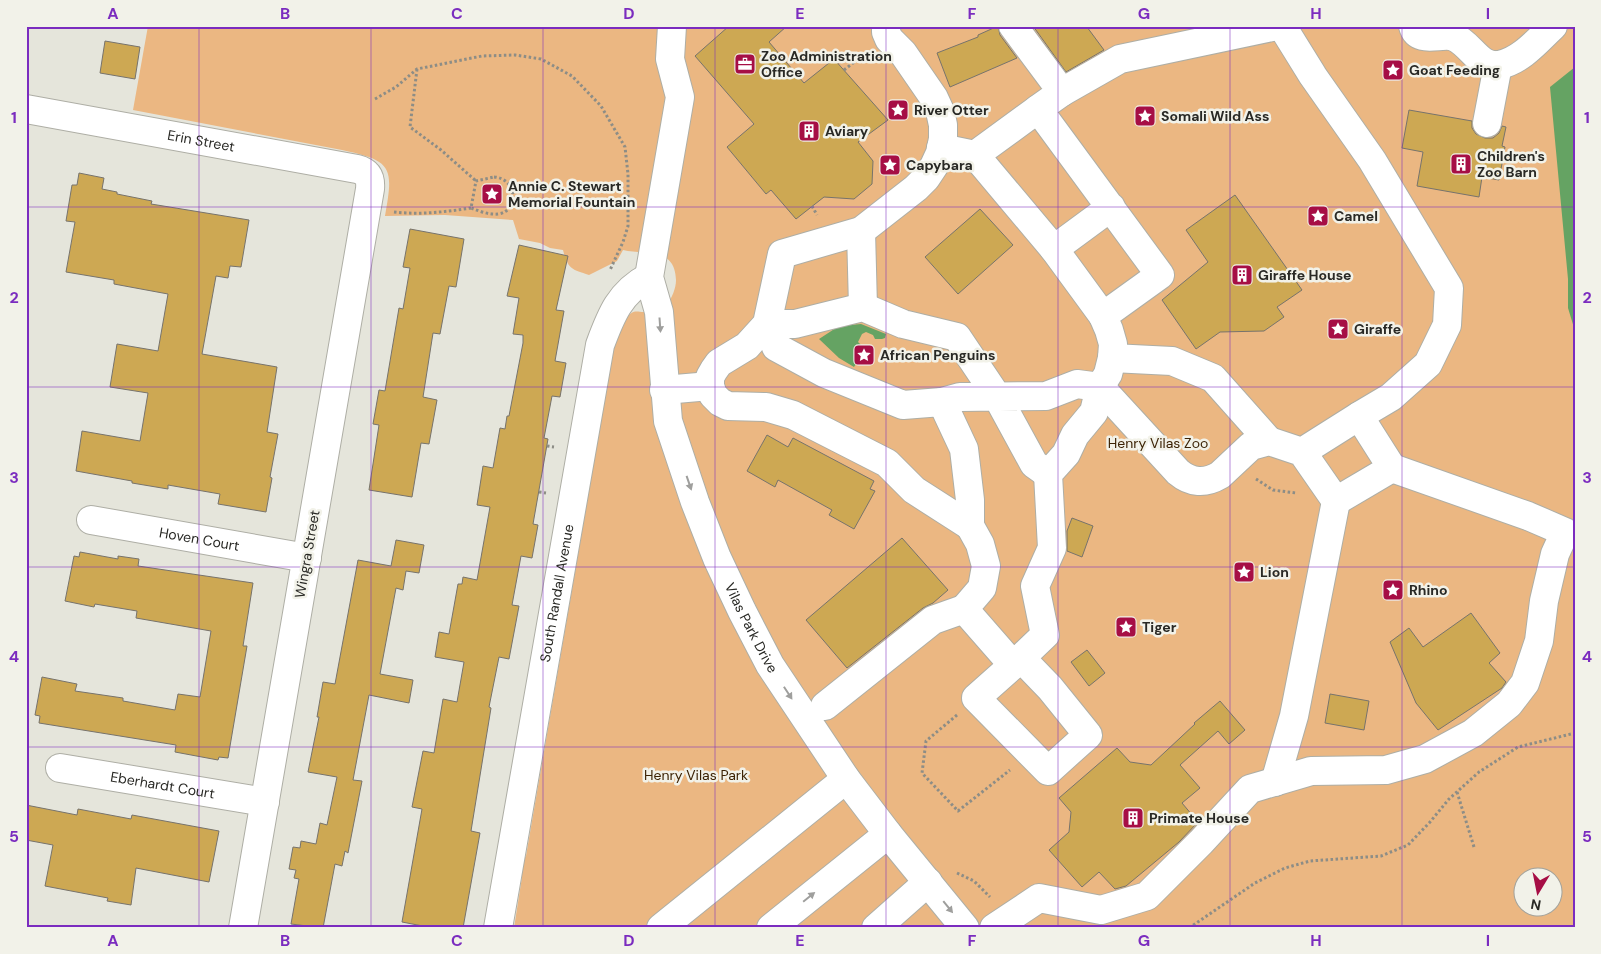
<svg xmlns="http://www.w3.org/2000/svg" width="1601" height="954" font-family="'DM Sans',sans-serif">
	<rect width="100%" height="100%" fill="#e5e5db"/>
	<path fill="#ebb782" fill-rule="evenodd" d="M148,26h1427v902h-1061l8,-51 -2,-8 1,-7 5,-6 88,-510c4,-9 8,-25 16,-32 5,-4 8,-2 14,-2 6,1 17,-4 22,-7 6,-6 10,-17 10,-25 -1,-34 -32,-25 -53,-30l-6,11 -28,14c-18,-6 -21,-6 -26,-25l-13,-2 -10,-5 -21,-4 -6,-19 -68,-5 -60,1c9,-50 7,-55 -43,-66l-209,-40zM1524,876h30v30h-30z"/>
	<path fill="#65a363" d="M1575,67v264l-7,-23v-29l-18,-192z
		M861,324l25,10 -1,4 -3,1h-7l-2,-4 -7,-3 -4,2 -4,8 4,4v9l-8,12 -15,-9 -20,-19 20,-13z"/>
	<path fill="#cda853" stroke="#77736c" d="M729,26h58l-18,16 35,41 30,-24 54,61 -30,22 15,19 -1,23 -18,15 -30,-2 -28,22 -25,-29 -5,4 -39,-47 27,-23 -59,-68z
		M998,26l2,9 17,23 -67,29 -13,-34 41,-16v-2z
		M1033,26h56l-2,1 17,23 -38,22z
		M105,41l35,6 -5,32 -35,-6z
		M1409,110l63,11v7l4,6 9,4h8l6,-5 3,-7 4,1 -4,19 3,1 -6,33 -17,-3 -3,20 -62,-11 6,-34 -21,-4z
		M79,173l25,5 -2,11 15,3v2l35,7 -1,3 98,16 -8,47 -11,-1 -2,12 -12,-2 -14,78 75,13 -10,65 11,2 -8,43 2,1 -6,34 -48,-8 2,-10 -52,-9v4l-36,-6v-2l-56,-10 6,-40 58,10 8,-48 -38,-6 7,-43 41,7 10,-57 -54,-10v-4l-48,-8 9,-50 -9,-1 6,-36h5z
		M1235,195l67,95 -25,17 7,10 -20,14 -44,1 -24,17 -34,-49 46,-38 -22,-32z
		M980,209l33,36 -55,49 -33,-37z
		M410,229l54,10 -8,48 -7,-1 -9,48 -7,-1 -10,64 14,3 -8,44 -8,-1 -9,54 -43,-7 10,-65 -6,-1 6,-34 6,1 14,-83 4,1 7,-41 -7,-1z
		M519,245l49,11 -12,54 8,1 -9,50 11,2 -6,34 -8,-1 -8,42 4,1 -15,85 5,1 -6,33 -11,-2 -9,49 7,1 -10,53 -10,-2 -10,50 2,1 -20,123 9,2 -17,95h-30l-31,-6 20,-113 -10,-2 11,-56 11,2 9,-54 14,3 7,-40 -29,-5 4,-25 10,2 9,-50h4l1,-7 14,3 13,-73 -13,-2 6,-39 10,2 7,-40 5,1 2,-13h2l14,-73v-8l-10,-1 6,-36 -12,-2z
		M767,435l21,12 5,-9 81,43 -4,8 5,2 -21,38 -25,-14 3,-5 -54,-30 -3,7 -28,-16z
		M1072,518l21,8 -11,31 -15,-6v-20z
		M902,538l46,52 -15,13 -10,5 -76,60 -41,-48z
		M396,540l28,5 -5,28 -13,-2 -3,19 -7,-2 -16,86 33,6 -4,23 -40,-8 -16,85 9,1 -14,72 -3,-2 -3,15 -7,-2 -12,64 -32,-4 8,-45 -5,-1 2,-8 -7,-1 4,-22 7,1 1,-7 15,3 4,-21 7,2 10,-48 -29,-5 11,-55h-2l6,-35 12,2 23,-124 33,6z
		M80,552l38,7v-3l21,3 -1,7 115,17 -10,63h4l-19,112 -9,-1 -1,3 -43,-8 1,-7 -137,-22 1,-7 -5,-1 7,-38 35,7 -2,7 48,7v3l52,9 3,-16 22,3 11,-66 -75,-13 1,-7 -42,-7 -1,3 -29,-6 9,-45 5,1z
		M1471,613l29,40 -11,10 17,19 -4,6 -64,42 -22,-27 -26,-61 19,-14 14,19z
		M1087,650l18,23 -16,13 -18,-24z
		M1330,694l39,7 -5,29 -39,-7z
		M1220,701l25,29 -16,14 -11,-13 -38,34 20,23 -18,15 16,19 -19,20 -53,44 -11,3 -16,-17 -17,15 -33,-37 20,-18 2,-20 -12,-14 58,-50 13,14 21,3 44,-41 -1,-1z
		M26,805l51,10 1,-6 53,10 1,-4 87,16 -10,51 -73,-14 -5,37 -24,-4 1,-3 -63,-12 8,-41 -27,-5z"/>
	<g fill="none" stroke-linecap="round" stroke-linejoin="round">
		<g stroke="#aeaea5" stroke-width="30">
			<g id="minor">
				<path id="s1" d="M672,26l-2,33 10,38 -31,180 10,35 9,109 27,81 22,56 25,53 28,54 76,114 42,55 77,94"/>
				<path d="M886,26v6l3,7 14,14 31,45 6,13 3,14v14l-3,14 -6,13 -8,12 -10,10 -55,43 -79,23 -15,70 -20,22 -28,17 -5,7 -4,7v9l3,9 7,7 8,4 38,1 27,8 94,48 27,27 56,36"/>
				<path d="M1013,26l49,66 -24,17 122,166 -57,41 -49,-67 57,-42"/>
				<path d="M1282,26l31,50 59,84 77,128 -2,37 -19,39 -37,33 -32,19"/>
				<path d="M1413,26c5,19 29,6 41,11 17,7 25,31 45,28 22,-4 39,-25 54,-39"/>
				<path d="M1062,92l58,-33 157,-33"/>
				<path id="s2" d="M26,109l331,60c11,3 14,9 13,20l-127,739"/>
				<path d="M1487,123l11,-58"/>
				<path d="M941,148l34,7 79,94"/>
				<path d="M975,155l63,-46"/>
				<path d="M861,231l2,76"/>
				<path d="M1112,358l60,3 41,17 56,63"/>
				<path d="M664,390l46,-4"/>
				<path d="M942,402l22,47 6,51v26l10,18 6,22 -4,22 -18,21 49,56"/>
				<path d="M1048,474l-14,-10 -36,-66 -41,-61 -54,-13 -40,-17 -68,17h-28l9,23 48,26 79,32 39,-3 18,-5 86,-1 31,-12 23,3 78,85c13,11 27,12 42,3l31,-29 18,-5 33,11 34,49 56,-33 -33,-52 -57,36"/>
				<path id="s3" d="M91,520l216,38"/>
				<path d="M1021,658l24,-23 -10,-49 17,-38 -4,-74 18,-20 9,-19 19,-23 6,-25 8,-13 4,-16 1,-14 -4,-14 -6,-14"/>
				<path d="M1021,658l29,30 38,47 -40,36 -72,-73z"/>
				<path d="M825,706l108,-86 31,-11"/>
				<path id="s4" d="M60,768l205,34"/>
				<path d="M1275,782l19,-66 42,-215"/>
				<path id="s5" d="M498,928l102,-583c11,-30 20,-53 49,-68"/>
				<path d="M661,928l185,-149"/>
				<path d="M771,928l117,-94"/>
				<path d="M876,928l52,-46"/>
				<path d="M994,928l45,-30 62,12 46,-14 54,-54 49,-53 61,-18 75,-1 39,-11 48,-26 36,-29 16,-21 14,-42 5,-40 11,-47 10,-22 -37,-16 -136,-48"/>
			</g>
		</g>
		<path stroke="#8d8d86" stroke-width="3" stroke-dasharray="2.5 2.5" stroke-linecap="butt" d="M417,69l-7,58 31,23 35,31
			M844,70l13,-10 13,-2
			M375,99l21,-12 21,-18 65,-13 33,-1 26,4 31,17 29,30 24,41 3,27v52l-5,16 -13,28
			M494,177c25,2 24,35 4,37 -9,1 -19,-3 -27,-6l5,-27z
			M812,206l5,9
			M394,212c26,3 51,0 77,-4
			M547,446l7,1
			M1256,479l17,11 23,3
			M539,492l7,1
			M957,715l-31,26 -4,32 36,38 52,-41
			M1457,792l17,55
			M957,873l17,8 16,16
			M1189,928l66,-45 30,-15 25,-7 71,-5 27,-11 22,-23 19,-23 30,-27 39,-25 57,-14"/>
		<use href="#minor" stroke="#fff" stroke-width="28"/>
	</g>
	<defs><path id="oneway-solid" d="M-6-.8H1V-3.2L6.5 0L1 3.2V.8H-6Z" transform="scale(1.25)"/></defs>
	<g fill="#9f9f9d">
		<use href="#oneway-solid" transform="translate(660 325) rotate(86)"/>
		<use href="#oneway-solid" transform="translate(689 483) rotate(71)"/>
		<use href="#oneway-solid" transform="translate(788 693) rotate(57)"/>
		<use href="#oneway-solid" transform="translate(809 897) rotate(-39)"/>
		<use href="#oneway-solid" transform="translate(948 907) rotate(51)"/>
	</g>
	<path fill="none" stroke="#7b2cbf" stroke-width="1" stroke-opacity="0.55" d="M199,26v902M371,26v902M543,26v902M715,26v902M886,26v902M1058,26v902M1230,26v902M1402,26v902M26,207h1549M26,387h1549M26,567h1549M26,747h1549"/>
	<defs>
		<g id="office-square" transform="scale(1.125)"><rect x="-9" y="-9" width="18" height="18" rx="4" fill="#a60e45" stroke="#f2f2e9"/><path d="M-6-3h4V-5.5h4V-3h4V5H-6ZM-1-4.5V-3h2v-1.5ZM-6 0V1H6V0Z" fill="#fff"/></g>
		<g id="sight-square" transform="scale(1.125)"><rect x="-9" y="-9" width="18" height="18" rx="4" fill="#a60e45" stroke="#f2f2e9"/><path d="M0-6L1.8-2.2L6-1.7L2.9 1.2L3.7 5.4L0 3.3L-3.7 5.4L-2.9 1.2L-6-1.7L-1.8-2.2Z" fill="#fff"/></g>
		<g id="building-square" transform="scale(1.125)"><rect x="-9" y="-9" width="18" height="18" rx="4" fill="#a60e45" stroke="#f2f2e9"/><path d="M-4-6H4V6H1V3H-1V6H-4ZM-2.5-4.3h1.7v1.8h-1.7ZM.8-4.3h1.7v1.8H.8ZM-2.5-1h1.7V.8h-1.7ZM.8-1h1.7V.8H.8Z" fill="#fff"/></g>
	</defs>
	<g fill-rule="evenodd">
		<use href="#office-square" x="745" y="64"/>
		<use href="#sight-square" x="1393" y="70"/>
		<use href="#sight-square" x="898" y="110"/>
		<use href="#sight-square" x="1145" y="116"/>
		<use href="#building-square" x="809" y="131"/>
		<use href="#building-square" x="1461" y="164"/>
		<use href="#sight-square" x="890" y="165"/>
		<use href="#sight-square" x="492" y="194"/>
		<use href="#sight-square" x="1318" y="216"/>
		<use href="#building-square" x="1242" y="275"/>
		<use href="#sight-square" x="1338" y="329"/>
		<use href="#sight-square" x="864" y="355"/>
		<use href="#sight-square" x="1244" y="572"/>
		<use href="#sight-square" x="1393" y="590"/>
		<use href="#sight-square" x="1126" y="627"/>
		<use href="#building-square" x="1133" y="818"/>
	</g>
	<g text-anchor="middle" dominant-baseline="central" stroke-width="5" stroke-linejoin="round" paint-order="stroke">
		<g font-size="14" font-weight="bold" fill="#292925" stroke="#f2f2e9" text-anchor="start">
			<text x="761" y="56">Zoo Administration<tspan x="761" dy="16">Office</tspan></text>
			<text x="1409" y="70">Goat Feeding</text>
			<text x="914" y="110">River Otter</text>
			<text x="1161" y="116">Somali Wild Ass</text>
			<text x="825" y="131">Aviary</text>
			<text x="1477" y="156">Children's<tspan x="1477" dy="16">Zoo Barn</tspan></text>
			<text x="906" y="165">Capybara</text>
			<text x="508" y="186">Annie C. Stewart<tspan x="508" dy="16">Memorial Fountain</tspan></text>
			<text x="1334" y="216">Camel</text>
			<text x="1258" y="275">Giraffe House</text>
			<text x="1354" y="329">Giraffe</text>
			<text x="880" y="355">African Penguins</text>
			<text x="1260" y="572">Lion</text>
			<text x="1409" y="590">Rhino</text>
			<text x="1142" y="627">Tiger</text>
			<text x="1149" y="818">Primate House</text>
		</g>
		<g font-size="14" fill="#292925" stroke="#f2f2e9">
			<text stroke="none"><textPath href="#s2" startOffset="178">Erin Street</textPath></text>
			<text stroke="none"><textPath href="#s3" startOffset="110">Hoven Court</textPath></text>
			<text transform="translate(307 554) rotate(-80)">Wingra Street</text>
			<text stroke="none"><textPath href="#s5" startOffset="340">South Randall Avenue</textPath></text>
			<text stroke="none"><textPath href="#s1" startOffset="624">Vilas Park Drive</textPath></text>
			<text stroke="none"><textPath href="#s4" startOffset="104">Eberhardt Court</textPath></text>
		</g>
		<g font-size="14" fill="#3c2305" stroke="#f2f2e9">
			<text x="1158" y="443">Henry Vilas Zoo</text>
			<text x="696" y="775">Henry Vilas Park</text>
		</g>
	</g>
	<rect width="1601" height="954" fill="none" stroke="#f2f2e9" stroke-width="55"/>
	<g transform="translate(1538 892) rotate(190)"><circle r="24" fill="#f2f2e9" stroke="#a2a29b"/>
	<path d="M0-4L9 19L0 12L-9 19Z" fill="#a60e45"/>
	<text y="-8" font-size="14" font-weight="bold" text-anchor="middle" fill="#292925">N</text>
	</g>
	<rect x="28" y="28" width="1546" height="898" fill="none" stroke="#7b2cbf" stroke-width="2"/>
	<g font-size="16" text-anchor="middle" font-weight="bold" fill="#7b2cbf">
		<text x="113" y="19">A</text>
		<text x="285" y="19">B</text>
		<text x="457" y="19">C</text>
		<text x="629" y="19">D</text>
		<text x="800" y="19">E</text>
		<text x="972" y="19">F</text>
		<text x="1144" y="19">G</text>
		<text x="1316" y="19">H</text>
		<text x="1488" y="19">I</text>
		<text x="14" y="123">1</text>
		<text x="1587" y="123">1</text>
		<text x="14" y="303">2</text>
		<text x="1587" y="303">2</text>
		<text x="14" y="483">3</text>
		<text x="1587" y="483">3</text>
		<text x="14" y="662">4</text>
		<text x="1587" y="662">4</text>
		<text x="14" y="842">5</text>
		<text x="1587" y="842">5</text>
		<text x="113" y="946">A</text>
		<text x="285" y="946">B</text>
		<text x="457" y="946">C</text>
		<text x="629" y="946">D</text>
		<text x="800" y="946">E</text>
		<text x="972" y="946">F</text>
		<text x="1144" y="946">G</text>
		<text x="1316" y="946">H</text>
		<text x="1488" y="946">I</text>
	</g>
</svg>
